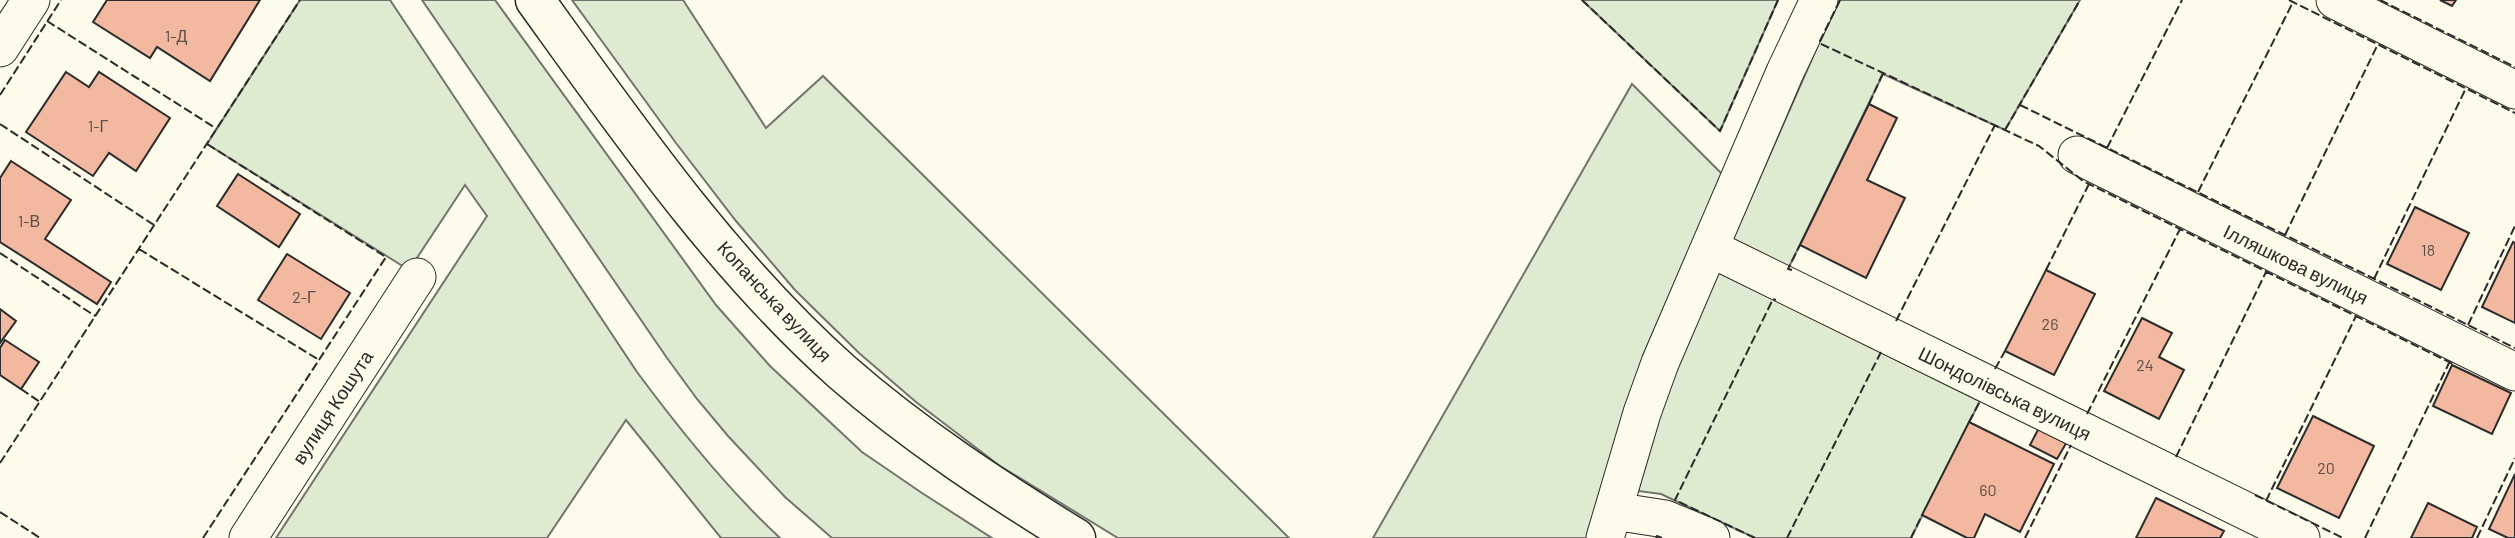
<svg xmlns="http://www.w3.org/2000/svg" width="2515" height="538" font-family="Barlow,sans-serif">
	<rect width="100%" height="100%" fill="#fdfbea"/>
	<path fill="#deebd1" stroke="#74746e" stroke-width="2" d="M300,0h90l247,372c43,58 90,117 143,166h-59l-95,-118 -79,118h-271l211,-322 -22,-31 -56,85 -202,-126z
		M422,0h73l221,305 54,61 92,86 60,41 70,45h-160l-47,-41 -57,-61 -31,-37 -30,-41z
		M572,0h111l83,128 57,-52 466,462h-171l-118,-72 -84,-64 -57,-49 -64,-63 -59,-69 -60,-78z
		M1582,0h196l-58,131z
		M1840,0h240l-75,130 -122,-56 -95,195 -56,-28 87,-198z
		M1632,84l90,90 -79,182 -55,182h-215z
		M1718,272l262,129 -69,137h-156l-94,-44 -23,-3 20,-69 18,-53z"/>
	<path fill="#f2b8a0" stroke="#2b2b2b" stroke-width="2" d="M107,0h153l-50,81 -53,-34 -7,11 -57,-36z
		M2440,0h16l-4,6z
		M66,72l23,15 10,-15 71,46 -34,53 -27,-18 -16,23 -67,-44z
		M1869,104l28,14 -30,62 38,18 -39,80 -66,-33z
		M11,161l60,39 -26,39 66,43 -14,22 -97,-62v-64z
		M238,174l62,40 -21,33 -62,-41z
		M2415,207l54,26 -28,57 -54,-26z
		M2513,242l2,1v80l-33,-16z
		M287,254l63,39 -29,46 -63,-39z
		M2046,270l49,24 -41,81 -49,-24z
		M0,309l16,12 -16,22z
		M2142,318l30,15 -13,24 25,13 -25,49 -55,-28z
		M5,340l34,22 -18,27 -21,-14v-27z
		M2452,365l59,28 -19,41 -59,-28z
		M2313,416l61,30 -35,72 -62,-30z
		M1969,422l85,42 -34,68 -35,-18 -11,24h-7l-45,-23z
		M2040,426l28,14 -11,19 -27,-14z
		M2515,474v64h-7l-19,-9z
		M2156,498l68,33 -4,7h-84z
		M2428,503l49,24 -5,11h-61z"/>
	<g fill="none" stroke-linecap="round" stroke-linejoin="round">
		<g stroke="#2b2b2b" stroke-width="39">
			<path id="street" d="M2335,0l180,90
				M0,48l31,-48
				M2077,155l438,217
				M1710,248l591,290
				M1614,511l51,8 46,19
				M248,538l169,-261
				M1605,538l37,-125 18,-50 125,-291 34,-72"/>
		</g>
		<g stroke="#2b2b2b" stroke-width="41">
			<path id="highway" d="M535,0c93,129 188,266 307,372 72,63 153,116 234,166"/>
		</g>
		<use href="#street" stroke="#fdfbea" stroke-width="37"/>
		<use href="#highway" stroke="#fdfbea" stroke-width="38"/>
		<path stroke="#2b2b2b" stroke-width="2" stroke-dasharray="9 3.5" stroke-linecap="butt" d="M1582,0l138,131 58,-131
			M1840,0l-21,43 220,103 44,35 372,184
			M2289,0l226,113
			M2380,0l135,67
			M47,21l170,108
			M0,95l61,-95
			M1869,104l14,-31
			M2020,105l495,243
			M0,124l154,101
			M2005,130l75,-130
			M2107,148l75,-148
			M2198,192l95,-190
			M2285,235l93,-191
			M139,249l180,111
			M0,253l95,63
			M1792,270l-4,-1 12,-24
			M2046,270l43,-86
			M2374,279l92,-191
			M1896,321l99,-196
			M2468,325l47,-99
			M1995,369l10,-18
			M21,389l19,13
			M2087,414l93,-185
			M1969,422l11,-21
			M2176,457l90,-185
			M0,463l300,-463
			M2255,495l88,43
			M2266,501l90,-185
			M0,512l40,26
			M203,538l183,-281 -179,-113
			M1656,538l1,-2 5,2
			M1755,538l-80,-38 98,-201 3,1
			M1787,538l94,-186
			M1911,538l11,-23
			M2025,538l46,-93
			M2365,538l84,-175
			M2477,538l38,-80"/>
	</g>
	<g text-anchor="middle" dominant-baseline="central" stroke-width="5" stroke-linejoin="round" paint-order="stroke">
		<g font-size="16" fill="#5d4e48">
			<text x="176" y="35">1-Д</text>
			<text x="98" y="125">1-Г</text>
			<text x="29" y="220">1-В</text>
			<text x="2428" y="249">18</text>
			<text x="304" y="296">2-Г</text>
			<text x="2050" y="323">26</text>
			<text x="2145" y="364">24</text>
			<text x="2326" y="467">20</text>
			<text x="1988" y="489">60</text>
		</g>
		<g font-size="19" fill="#2b2b2b" stroke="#fdfbea">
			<text transform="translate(2296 264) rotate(26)">Ілляшкова вулиця</text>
			<text transform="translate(775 301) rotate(47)">Копанська вулиця</text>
			<text transform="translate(2005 393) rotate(26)">Шондолівська вулиця</text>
			<text transform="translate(332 407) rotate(-57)">вулиця Кошута</text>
		</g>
	</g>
</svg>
